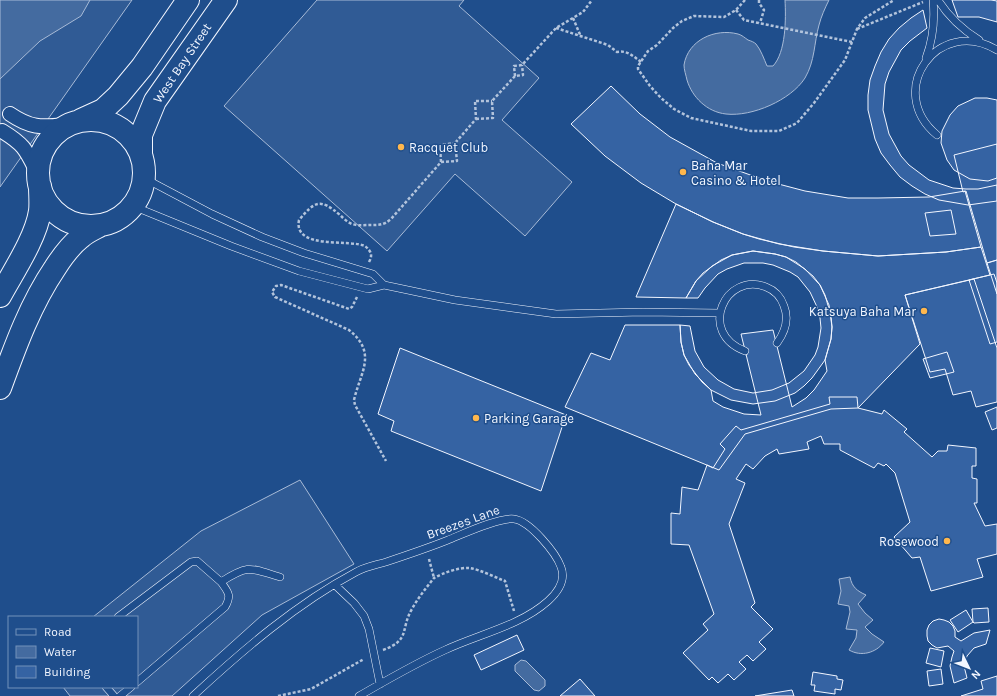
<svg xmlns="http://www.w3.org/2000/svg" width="997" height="696" font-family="Karla,sans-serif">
	<rect width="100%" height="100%" fill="#1f4e8c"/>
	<path fill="#305b95" stroke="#a8bbd7" d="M0,0h132l-132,187z
		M317,0h147l-5,6 80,72 -37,42 70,62 -47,54 -70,-62 -68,77 -163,-145z
		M300,480l54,84 -92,51 -90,81h-102l-7,-9h74v-70h-44l108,-86z"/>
	<path fill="#446ba0" stroke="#a8bbd7" d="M0,0h90l-9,16 -41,25 -40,38z
		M785,0h44c-4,8 -8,17 -10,25 -5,18 -4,36 -14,53 -14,22 -53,39 -79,36 -19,-2 -34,-17 -39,-34 -1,-5 -3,-10 -3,-15 4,-25 31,-37 54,-31 4,1 7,4 10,6 3,1 6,2 8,4 5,6 8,15 11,22h6c13,-14 13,-47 12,-66z
		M850,577c2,10 7,14 16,18l-8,9 7,9 8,7 -8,7 7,7 12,8c-8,11 -23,15 -35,8l7,-12 1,-8 -11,-1 4,-17 -1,-6 -11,-2 3,-13 -2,-12z
		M521,660l5,1 19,19v6l-6,5 -5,-1 -19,-19v-6z"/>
	<path fill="#3563a3" stroke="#f2f6ff" d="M952,0h39l6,1v21l-18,-5h-21z
		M923,10l4,18 -17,13 -9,9 -12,22 -4,12 -2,26 6,24 12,22 8,9 20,15 24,8 13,1h12l19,-4v16l-29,4 -29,-5 -14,-6 -13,-8 -12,-9 -10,-12 -9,-12 -6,-14 -7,-29v-15l2,-15 5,-14 6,-14 8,-13 10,-11 12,-10z
		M611,86l29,28 30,23 47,26 50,18 38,10 43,7h30l51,-1 36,-6 16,56 -35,5 -68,4 -55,-5 -29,-4 -35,-8 -16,-5 -30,-12 -37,-18 -35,-21 -36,-27 -34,-32z
		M975,98h12l10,2v78l-9,3 -18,-2 -16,-9 -7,-10 -6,-17 1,-12 8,-16 8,-9z
		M997,144v116l-10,3 -21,-72 -3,1 -9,-37z
		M676,204l37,18 30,12 36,10 44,7 55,5 68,-4 35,-5 9,28 -85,20 15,49 -62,64 -27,1 -86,25 -26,36 -154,-63 26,-54 19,7 15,-35h55l1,17 3,13 11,19 16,16 2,11 10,6 21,7 17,1 -20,-81 32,-4 19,77 14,-9 8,-8 13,-19 -2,-11 6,-21 1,-12 -3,-22 -9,-20 -7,-9 -17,-14 -10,-5 -11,-3 -22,-3 -21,4 -11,5 -18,13 -7,8 -10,17 -50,-1z
		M951,210l5,24 -26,2 -5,-23z
		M753,251l22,3 11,3 19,12 15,16 5,10 6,21 1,11 -1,12 -6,21 -13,18 -8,8 -9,7 -20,8 -22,3 -22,-4 -20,-10 -9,-8 -13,-17 -5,-10 -3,-13 -1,-17 10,1 5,25 9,16 14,13 16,9 19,4 19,-3 17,-7 15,-12 11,-16 3,-8 3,-19 -1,-10 -2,-9 -8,-17 -12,-15 -8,-5 -17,-7 -10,-2h-19l-17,6 -9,5 -13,14 -7,10h-12l10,-17 16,-15 20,-11z
		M997,260v34l-10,-31z
		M994,274l3,9v59l-7,2 -21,-64z
		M974,279l23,69v54l-21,5 -5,-16 -18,4 -8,-26 -15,3 -25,-77z
		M400,348l166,67 -25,76 -150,-60 3,-10 -16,-7z
		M947,352l7,20 -24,6 -7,-19z
		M829,397h28l1,11 24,6 2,-4 23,19 -3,3 28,25 6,-6h9l1,-6 28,3v18h-4v12l5,1v24h-3l11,23 12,-2v30l-20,5 6,18 -52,14 -11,-34 -8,1 -18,-21 16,-15 -15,-49 -9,-9 -2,2 -6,-3 -4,5 -34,-18v-6h-16l-3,-8 -14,6 2,7 -30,5 -2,-5 -12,7 -12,13 -7,-5 -10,15 9,4 -16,41 26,79 -4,4 22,22 -14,13 7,7 -13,12 -6,-6 -8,7 7,7 -12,11 -6,-6 -10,9 -6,-6 -3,3 -26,-27 25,-23 -5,-6 11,-10 -25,-69 -18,-1v-31l9,1 2,-27 16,3 9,-25 6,3 12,-19 -5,-5 16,-18 5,4 89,-26z
		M997,407v21l-5,2 -7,-18z
		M988,608l1,14 -15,1 -1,-1 -15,10 -8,-12 16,-10 7,12 -1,-13z
		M939,619l5,1 5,2 4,4 2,5v6l6,4 13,-8 16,-3 -4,14 -12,4 -7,8 -3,10 3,12 -13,5 -4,-17 2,-9 2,-6 -6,-5 -11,2 -5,-3 -4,-4 -1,-5v-6l2,-5 4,-4z
		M517,635l7,15 -43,20 -7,-15z
		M930,648l14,3 -3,16 -15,-4z
		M941,669l2,15 -14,2 -2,-15z
		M813,672l24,4v3l6,1 -2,10 -6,-1v5l-21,-3 1,-6h-4z
		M997,676v20h-36l22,-7 -2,-8z
		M580,679l15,17h-35z
		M792,690l2,6h-39z"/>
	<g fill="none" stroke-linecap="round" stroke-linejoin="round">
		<g stroke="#f2f6ff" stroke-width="8">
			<path id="service" d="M938,0c10,16 25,30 41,40
				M926,58c7,-19 9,-38 7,-58
				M937,135c-53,-44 1,-120 60,-85
				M144,178l68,36 50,23 42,16 69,21 11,11 19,4 52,11 101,14 87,-2 77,1
				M133,206l98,40 68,25 69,18 16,-4
				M745,351c-48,-18 -20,-80 21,-64 8,3 15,10 18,19 5,13 1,26 -7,37
				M335,585l19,18 10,13 5,13 11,55
				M118,617l73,-55 6,-1 24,21
				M137,682l88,-75c7,-12 3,-15 -4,-25 28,-18 29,-14 59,-5
				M106,687l8,9
				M120,696l11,-9
				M193,696c50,-46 103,-92 163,-124 9,-5 20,-7 30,-10 21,-7 42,-14 62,-22 15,-6 51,-23 66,-21 16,2 42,34 47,48 5,13 -3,25 -13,34 -28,25 -69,33 -103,49 -29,13 -58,30 -86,46"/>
		</g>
		<g stroke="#f2f6ff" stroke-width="16">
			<path id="minor" d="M10,114c22,15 32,13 57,11
				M2,131c23,14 24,19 36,43"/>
		</g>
		<g stroke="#f2f6ff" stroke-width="24">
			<path id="primary" d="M38 173a53 53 0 1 1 106 0a53 53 0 1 1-106 0Z
				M81,120l22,-10 15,-14 24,-29 46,-67
				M141,154v-19l14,-34 71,-101
				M0,296c13,-24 36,-58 40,-85 1,-7 0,-17 0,-25
				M0,388c15,-41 30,-83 55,-120 7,-11 15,-22 25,-30 6,-6 14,-9 21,-13"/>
		</g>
		<path stroke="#b3c4dc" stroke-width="2.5" stroke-dasharray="3 2" stroke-linecap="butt" d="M745,0l-9,10 -12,7 -30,-1 -12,5 -9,7 -16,17 -9,6 -10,15v3l12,17 11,12 13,11 17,9 60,13h28l18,-8 17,-20 31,-43 12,-31 8,-11 29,-18
			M759,0v3l5,7 -4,13
			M736,10l8,10 108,22
			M573,18l8,19
			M556,28l52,17 9,7c10,-2 16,4 24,10
			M857,29l66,-27
			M515,76l-1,-10 8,-1 34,-37 27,-16 9,-12
			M476,119l17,-1 -1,-17 23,-25 8,-1 -1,-10
			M441,162l-1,-17 15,-2
			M369,262c4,-7 2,-11 -4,-16 -15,-7 -72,4 -66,-26 16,-19 21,-22 41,-5 3,3 7,7 12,9 6,2 13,1 19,1 8,0 13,0 20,-6l50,-57 16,-1 -2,-18 21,-24 -1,-18h17
			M357,297l-5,10 -3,2 -68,-24 -5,1 -4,6 3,5 74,33c29,23 11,43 5,70l1,5 31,56
			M429,559l5,19
			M383,650c28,-10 17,-21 29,-41 6,-11 14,-21 22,-31 9,-5 25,-11 36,-10 11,2 24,9 35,13l9,30
			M278,696l33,-7 53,-30"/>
		<use href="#service" stroke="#1f4e8c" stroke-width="7"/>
		<use href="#minor" stroke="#1f4e8c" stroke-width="14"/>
		<use href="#primary" stroke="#1f4e8c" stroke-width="22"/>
	</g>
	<g fill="#ffb74d" stroke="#1f4e8c" stroke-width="1.5">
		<circle cx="401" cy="147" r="4"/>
		<circle cx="683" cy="172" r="4"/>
		<circle cx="924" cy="311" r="4"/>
		<circle cx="476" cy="418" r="4"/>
		<circle cx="947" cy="541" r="4"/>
	</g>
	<g text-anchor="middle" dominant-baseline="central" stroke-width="3" stroke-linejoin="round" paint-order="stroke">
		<g font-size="13" fill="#f2f6ff" stroke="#1f4e8c">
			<text transform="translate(182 63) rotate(-56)">West Bay Street</text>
			<text transform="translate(463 522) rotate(-20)">Breezes Lane</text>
		</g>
		<g font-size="13" fill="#f2f6ff" stroke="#1f4e8c" text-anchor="start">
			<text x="409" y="147">Racquet Club</text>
			<text x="691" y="165">Baha Mar<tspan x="691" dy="15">Casino &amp; Hotel</tspan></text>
			<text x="916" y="311" text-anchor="end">Katsuya Baha Mar</text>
			<text x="484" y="418">Parking Garage</text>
			<text x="939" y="541" text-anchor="end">Rosewood</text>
		</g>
	</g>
	<rect x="8" y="616" width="130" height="72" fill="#1f4e8c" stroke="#7391ba"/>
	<rect x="16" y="629" width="20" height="6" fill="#1f4e8c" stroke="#7391ba"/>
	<text x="44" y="636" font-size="12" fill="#f2f6ff">Road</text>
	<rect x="16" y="646" width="20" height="12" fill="#446ba0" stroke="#7391ba"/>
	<text x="44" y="656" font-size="12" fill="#f2f6ff">Water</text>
	<rect x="16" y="666" width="20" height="12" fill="#3563a3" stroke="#7391ba"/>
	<text x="44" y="676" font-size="12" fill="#f2f6ff">Building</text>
	<g transform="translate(969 668) rotate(133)" stroke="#1f4e8c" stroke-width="3" paint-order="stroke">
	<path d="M0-3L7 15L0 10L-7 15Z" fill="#f2f6ff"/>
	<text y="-6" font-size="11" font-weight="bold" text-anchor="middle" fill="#f2f6ff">N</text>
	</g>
</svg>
